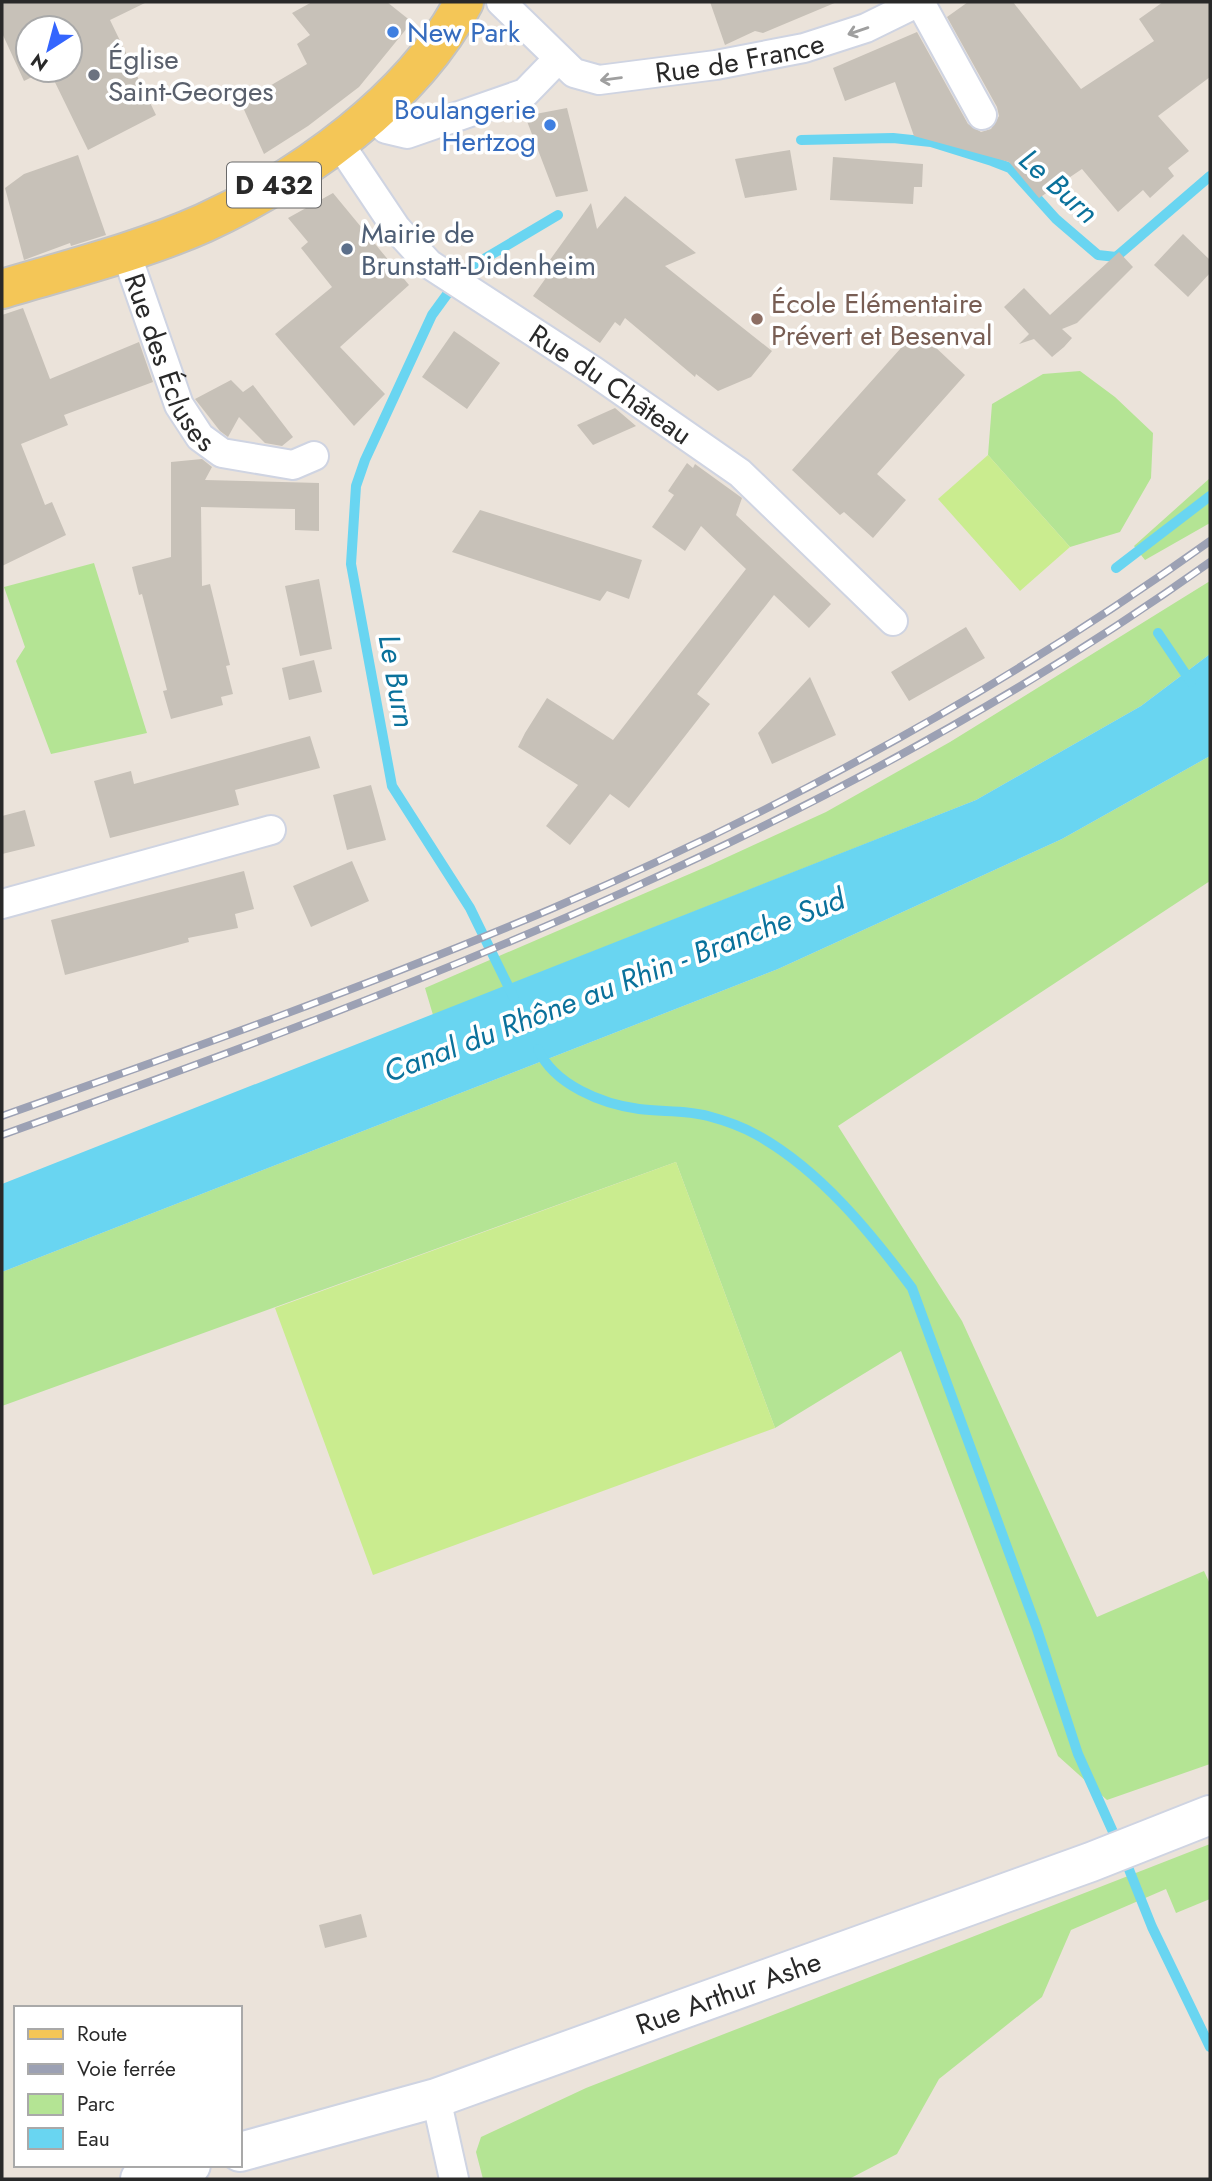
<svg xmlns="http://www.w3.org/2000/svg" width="1212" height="2181" font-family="Jost,sans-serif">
	<rect width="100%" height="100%" fill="#ebe3da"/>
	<path fill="#b4e494" d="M1080,371l35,26 38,36 -2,45 -31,54 -50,15 -82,-92 4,-51 51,-30z
		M1210,478v45l-65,37 -11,-14z
		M94,563l53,170 -96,21 -35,-93 9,-14 -21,-60z
		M1210,581v73l-69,52 -165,94 -543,215 -8,-27 283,-122 118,-54 124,-70z
		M1210,756v125l-372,245 124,195 135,296 107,-46 6,13v180l-103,36 -49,-44 -157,-405 -126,77 -99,-266 -674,244v-134l776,-303 284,-130z
		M1210,1844v55l-34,14 -10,-24 -95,41 -29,67 -103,82 -42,75 -48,25h-366l-7,-27 5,-15 105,-49z"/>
	<path fill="#caec8f" d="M988,455l82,92 -50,44 -82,-92z
		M676,1162l99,266 -402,147 -98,-267z"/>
	<path fill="#69d5f1" d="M1210,654v102l-148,83 -284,130 -776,303v-88l974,-384 165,-94z"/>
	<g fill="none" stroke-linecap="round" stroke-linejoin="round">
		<path stroke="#69d5f1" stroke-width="10" d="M801,140l92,-2 38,4 61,19 18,7 46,51 42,36 18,2 94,-81
			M467,269l91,-54
			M448,293l-16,22 -67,145 -9,26 -5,78 41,222 78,122 44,90
			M1116,568l94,-72
			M1158,633l33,49
			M538,1049c16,36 64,55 101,60 22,3 47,1 69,7 15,4 35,11 49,19 63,35 113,97 155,153l125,341 41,125 40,89
			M1124,1857l28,70 58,120"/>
	</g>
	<path fill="#c7c1b8" d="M2,2h145l-37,18 46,95 -68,35 -39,-80h21v-42h-42v42h18l-22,11 -22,-48z
		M312,2h75l25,20 -53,65 -51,39 -44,28 -23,-51 66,-39 -10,-20 13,-9 -18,-22z
		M710,2h127l-74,31 -8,-2 -30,14z
		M968,2h45l68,87 73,-48 -15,-22 24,-17h47v75l-52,39 31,35 -21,17 6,8 -24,22 -7,-8 -25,22 -36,-43 -43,29 -30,-36 -95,-26 -19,-54 -50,19 -12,-33 84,-36 51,92 13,8 10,-3 8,-13 -2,-9 -50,-90z
		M567,108l21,83 -32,6 -31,-81z
		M790,150l7,40 -52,8 -10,-39z
		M78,155l28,80 -35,11 -1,-3 -46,17 -19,-72 19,-14z
		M833,157l90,7 -1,23h-8l-1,17 -83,-4z
		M333,193l76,92 -69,62 45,47 -31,32 -79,-92 57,-47 -31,-39 7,-6 -20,-24z
		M625,196l71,57 -31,13 107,85 -21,26 -33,14 -22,-17 -1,3 -70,-59 -5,8 -5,-4 -15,21 -67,-47 15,-21 -6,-4 49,-68 6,26z
		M1183,234l27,26v13l-22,24 -34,-32z
		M1119,252l14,15 -56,56 -15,6 10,9 -8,9 -12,10 -18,-18 -15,5 10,-10 -25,-27 20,-19 26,27z
		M23,308l27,71 89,-37 14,40 -89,33 4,10 -47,19 24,61 7,-3 14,33 -64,31v-251z
		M917,330l48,45 -88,99 29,26 -33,38 -29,-26 -4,3 -48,-45z
		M454,331l46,32 -33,46 -45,-32z
		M231,380l12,12 10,-7 40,52 -11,9 -17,-3 -26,-26 -11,20 -8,-6 -25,-32z
		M615,408l21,18 -43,19 -16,-20z
		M202,459l10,8 -7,13 114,3v48l-24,-1v-21l-94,-2 1,79 8,-2 20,81 -4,1 7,28 -12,3 2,8 -52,14 -8,-28 4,-1 -25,-96 -3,1 -7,-28 39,-10v-95z
		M687,463l6,5 2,-4 47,34 -6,17 95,89 -22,24 -35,-33 -77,99 13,10 -81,104 -19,-14 -40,51 -24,-19 32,-41 -60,-38 7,-14 22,-35 66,42 133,-171 -45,-43 -16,25 -33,-24 22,-32 -6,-4z
		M480,510l162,50 -13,39 -22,-8 -7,10 -148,-49z
		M319,579l13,70 -32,7 -15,-70z
		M966,627l19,31 -76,43 -18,-29z
		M314,660l8,32 -33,8 -7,-32z
		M810,677l26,58 -64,29 -14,-31z
		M310,736l10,32 -85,22 4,15 -129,33 -16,-57 37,-10 3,13z
		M371,785l15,55 -39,10 -14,-55z
		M25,810l10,36 -33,8v-38z
		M352,861l17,40 -58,26 -18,-41z
		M244,871l10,38 -19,5 3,14 -50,10 1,4 -124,33 -14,-55z
		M361,1914l6,23 -42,11 -6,-23z"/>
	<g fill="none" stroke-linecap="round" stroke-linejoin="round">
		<g stroke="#cfd4e2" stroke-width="32">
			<g id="minor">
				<path id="s1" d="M501,2l73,71 25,7 117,-15 88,-17 62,-20 53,-26"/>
				<path d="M920,2l62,113"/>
				<path d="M372,115l14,14 21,5 118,-41 33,-34"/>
				<path id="s2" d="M339,143l57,85 33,36 163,106 148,103 153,148"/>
				<path id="s3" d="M125,250l54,155 21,32 22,16 71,12 21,-9"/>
				<path d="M2,904l269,-74"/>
				<path d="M436,2098l18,81"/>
			</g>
		</g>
		<g stroke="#cfd4e2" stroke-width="42">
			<g id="secondary">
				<path id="s4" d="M240,2152l196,-54 655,-236 119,-47"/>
				<path d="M140,2179l51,-14"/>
			</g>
		</g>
		<g stroke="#c3c3c3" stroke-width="42">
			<path id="primary" d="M2,289c64,-19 142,-39 202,-66 98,-45 209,-124 260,-221"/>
		</g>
		<use href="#minor" stroke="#fff" stroke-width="28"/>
		<use href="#secondary" stroke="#fff" stroke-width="38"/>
		<use href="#primary" stroke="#f4c657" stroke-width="38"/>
		<g stroke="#9ca1b4" stroke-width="8">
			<path id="rail" d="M2,1116c184,-65 369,-131 549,-207 231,-99 455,-222 659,-368
				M2,1135c424,-151 838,-309 1208,-573"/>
		</g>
		<use href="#rail" stroke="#fff" stroke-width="5" stroke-dasharray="16" stroke-linecap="butt"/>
	</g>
	<defs><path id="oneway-shaft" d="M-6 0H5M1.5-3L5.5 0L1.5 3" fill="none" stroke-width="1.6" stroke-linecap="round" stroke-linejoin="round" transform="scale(1.75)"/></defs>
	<g stroke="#9f9f9f">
		<use href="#oneway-shaft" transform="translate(858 31) rotate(161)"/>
		<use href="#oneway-shaft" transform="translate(611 79) rotate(173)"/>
	</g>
	<g fill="#3f7fe0" stroke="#fff" stroke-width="2.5">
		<circle cx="393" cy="32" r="7"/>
		<circle cx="550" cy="125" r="7"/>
	</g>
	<circle fill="#6b7280" stroke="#fff" stroke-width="2.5" cx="94" cy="75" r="7"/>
	<circle fill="#5c6f8a" stroke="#fff" stroke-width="2.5" cx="347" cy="249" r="7"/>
	<circle fill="#8d6e63" stroke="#fff" stroke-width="2.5" cx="757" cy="319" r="7"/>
	<g text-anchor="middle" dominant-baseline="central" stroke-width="7" stroke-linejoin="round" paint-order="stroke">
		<rect fill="#fff" stroke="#696969" stroke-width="2" x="227" y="162.5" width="94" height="45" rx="5"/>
		<g font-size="26" font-weight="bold" fill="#292929">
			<text x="274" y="185">D 432</text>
		</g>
		<g font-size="28" fill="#366cbe" stroke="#fff" text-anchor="start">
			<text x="407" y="32">New Park</text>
			<text x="536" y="109" text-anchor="end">Boulangerie<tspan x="536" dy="32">Hertzog</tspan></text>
		</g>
		<g font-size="28" fill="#292929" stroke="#fff">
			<text stroke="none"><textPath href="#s1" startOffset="270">Rue de France</textPath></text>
			<text stroke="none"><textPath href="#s3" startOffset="121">Rue des Écluses</textPath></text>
			<text stroke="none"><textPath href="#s2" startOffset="369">Rue du Château</textPath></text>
			<text stroke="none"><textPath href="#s4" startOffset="514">Rue Arthur Ashe</textPath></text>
		</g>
		<g font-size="28" fill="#5b616d" stroke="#fff" text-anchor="start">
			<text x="108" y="59">Église<tspan x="108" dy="32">Saint-Georges</tspan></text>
		</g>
		<g font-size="28" fill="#4e5e75" stroke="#fff" text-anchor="start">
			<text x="361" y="233">Mairie de<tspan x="361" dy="32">Brunstatt-Didenheim</tspan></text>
		</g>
		<g font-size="28" fill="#785e54" stroke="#fff" text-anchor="start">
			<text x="771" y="303">École Elémentaire<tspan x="771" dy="32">Prévert et Besenval</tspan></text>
		</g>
		<g font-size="30" font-style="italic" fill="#0a719b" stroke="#fff">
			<text transform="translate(1059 186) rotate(42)">Le Burn</text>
			<text transform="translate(397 681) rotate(80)">Le Burn</text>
			<text transform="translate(614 985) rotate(-21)">Canal du Rhône au Rhin - Branche Sud</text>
		</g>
	</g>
	<rect width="1212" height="2181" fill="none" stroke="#292929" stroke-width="7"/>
	<rect x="14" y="2006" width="228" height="161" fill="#ffffff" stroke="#a9a9a9" stroke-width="2"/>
	<rect x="28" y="2029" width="35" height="10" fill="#f4c657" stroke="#a9a9a9" stroke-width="2"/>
	<text x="77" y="2041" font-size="21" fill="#292929">Route</text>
	<rect x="28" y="2064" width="35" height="10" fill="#9ca1b4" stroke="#a9a9a9" stroke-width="2"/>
	<text x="77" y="2076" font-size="21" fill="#292929">Voie ferrée</text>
	<rect x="28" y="2094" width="35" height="21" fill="#b4e494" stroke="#a9a9a9" stroke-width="2"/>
	<text x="77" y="2111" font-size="21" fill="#292929">Parc</text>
	<rect x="28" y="2128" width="35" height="21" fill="#69d5f1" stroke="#a9a9a9" stroke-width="2"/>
	<text x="77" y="2146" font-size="21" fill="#292929">Eau</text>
	<g transform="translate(49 49) rotate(216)"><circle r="33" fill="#ffffff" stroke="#a9a9a9" stroke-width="2"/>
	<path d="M0-5L12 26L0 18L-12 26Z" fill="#3465fe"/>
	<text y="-10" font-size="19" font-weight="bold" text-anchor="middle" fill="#292929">N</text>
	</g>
</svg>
